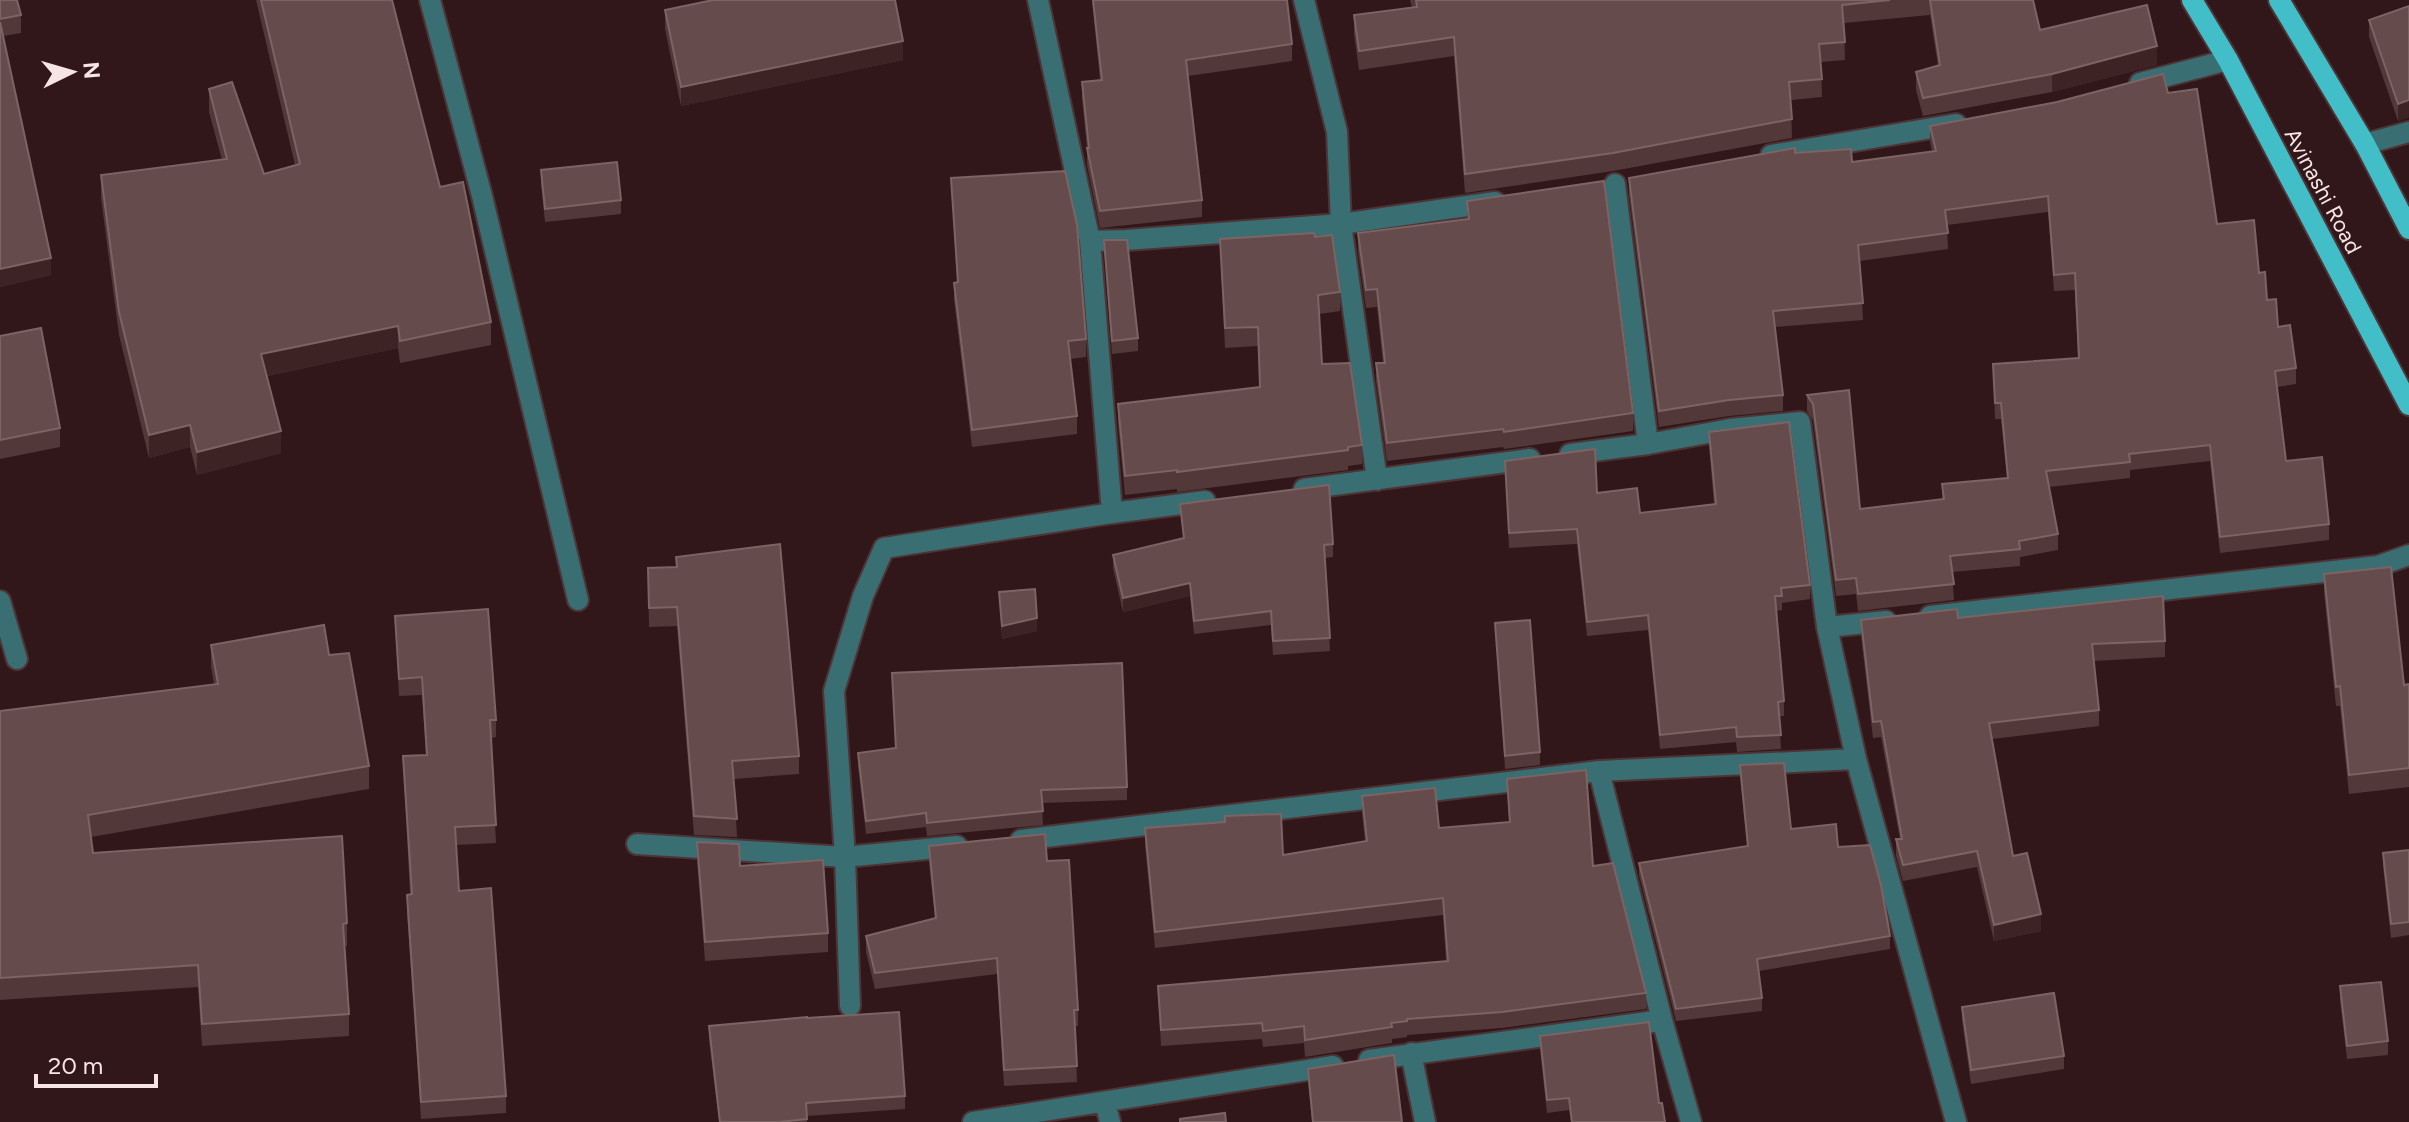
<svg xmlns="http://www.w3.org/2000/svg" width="2409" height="1122" font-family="Figtree,sans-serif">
	<rect width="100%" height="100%" fill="#311719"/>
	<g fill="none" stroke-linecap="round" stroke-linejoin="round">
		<g stroke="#4d3436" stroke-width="24">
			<path id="minor" d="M430,0l52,196 96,404
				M1038,0l52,241 36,-1 215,-16 36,256
				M1304,0l33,132 4,92 154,-22
				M2140,83l88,-23
				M2365,144l44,-12
				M1771,155l185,-31
				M1090,241l22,272
				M1648,444l82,-15 70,-7 27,205
				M1570,454l78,-10 -33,-260
				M1304,489l226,-30
				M0,601l17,58
				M1930,616l448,-50 31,-11
				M1886,621l-59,6 29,132 100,363
				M1599,771l63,249 29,102
				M1021,840l578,-69 257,-12
				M637,844l208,13 112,-11
				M850,1006l-5,-149 -11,-166 29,-95 21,-48 228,-35 93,-12
				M1411,1053l14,69
				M1369,1060l293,-40
				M1105,1102l5,20
				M973,1122l360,-56"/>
		</g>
		<g stroke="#4d3436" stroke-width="24">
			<path id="major" d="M2192,0l36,60 181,345
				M2279,0l86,144 44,85"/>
		</g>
		<use href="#minor" stroke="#396e73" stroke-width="20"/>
		<use href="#major" stroke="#41bec7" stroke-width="20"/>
	</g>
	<path fill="#53383a" d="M0,0l21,15v18l-18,3 48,239 -51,12z
		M256,0h136l48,187 51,135v23l-91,18 -2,-15 -131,28 14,77 -84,22 -7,-28 -41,11 -30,-123 -18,-137v-23l121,-15 -13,-48v-23l55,85 31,-9z
		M1092,0h195l5,44v17l-104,15 14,124v17l-102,11 -13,-63v-17l-5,-50v-16l18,-2z
		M1410,0h623l7,30 117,35 -105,27 -129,24 -7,-26v-18l22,-6 -8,-51 -86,8 1,37 -24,2 1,35 -31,3 1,38 -179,33 -148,22 -11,-137 -95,14 -5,-36v-19l58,-8z
		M2409,6v111l-11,4 -29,-84v-17z
		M665,10l238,50 -222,46 -16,-77z
		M2168,93l49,131 42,49 8,27 29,68v16l-19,3 9,74 43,63v16l-109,13 -10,-92 -80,9v8l-81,9 9,47v16l-38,7v9l-68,6 2,28 -96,11 -2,-17 -20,2 -23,-176 -6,-9v-16l42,-5 11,119 82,-10v-15l65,-6 -6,-59h-6l-2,-55 85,-6 -3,-68 -21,1 -6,-79 -101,13 1,24 -88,12 3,59 -88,7 8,68v16l-54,5 -70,11 -30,-232v-17l166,-25 57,9 80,-11 -2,-9v-16z
		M541,170l80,30v14l-76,8 -4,-38z
		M951,178l135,161v18l-16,2 7,57v18l-105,13 -18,-147v-17l3,-1z
		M1467,201l166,212v18l-129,18 -1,-2 -116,14 -11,-80v-18h7l-6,-56 -11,1 -8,-57v-18l109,-14z
		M1315,237l25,55v19l-21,3 3,50 40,81v19l-14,2v4l-171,22v-3l-52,6 -7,-72v-19l142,-17 -2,-41 -33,2 -5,-109z
		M1104,240l34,98v13l-26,3z
		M0,336l60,92v19l-60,12z
		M1709,432l101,153v14l-28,4v7l-6,1 8,90v15h-5l2,33 -44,3 -1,-10 -76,7 -12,-119 -61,6 -10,-92 -68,4 -4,-87 92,32 43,20 74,-9 -5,-58z
		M1180,504l153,40v13l-8,1 5,93 -57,4 -2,-30 -77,9 -4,-38 -67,16 -10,-44v-13l70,-17z
		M676,557l123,199v18l-65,5 3,58 -43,-2 -17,-209 -28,1 -1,-59 28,-1z
		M2324,574l80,111 5,-1v103l-60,7 -9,-88h-4l-12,-113z
		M999,592l38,39 -35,8z
		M395,616l101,104v17l-5,1 5,105 -40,2 3,46 47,205v17l-85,6 -14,-207v-17l3,-1 -7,-138 23,-1 -4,-60 -23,1z
		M1958,618l207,23v16l-71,4 5,49v16l-107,13 21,117 28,75 -47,10 -17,-74 -74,14 -7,-25v-17h4l-19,-102 -8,1 -12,-102v-16z
		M1495,623l45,129v13l-35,4z
		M211,645l118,10 40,111v23l-278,48 2,16 254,70v23h-2l4,68v22l-147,10 -4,-59 -198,13v-289l214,-27 -3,-17z
		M892,673l235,114v13l-85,3 1,22 -116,11 -1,-9 -60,7 -8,-68v-13l37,-5z
		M1740,765l51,64 47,18 52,89v13l-131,22 3,27v13l-86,10 -37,-146v-12l108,-17 -7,-69z
		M1507,779l86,87 53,127v16l-144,19 -95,7v2l-15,2v4l-87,14 -1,-14 -41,4 -1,-8 -101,7 -3,-60 288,-25 -3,-46 -288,33 -10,-103v-17l138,27 82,-14 -3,-28v-17l77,32 70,-6z
		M697,842l43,24 88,67v19l-123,9 -8,-100z
		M929,846l118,15 31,149v16h-3l2,56 -73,4 -7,-112 -122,15 -9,-37v-16l69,-18 -6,-56z
		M2409,850v85l-18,3 -8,-72v-13z
		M2340,986l48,55v14l-41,4 -7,-59z
		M1962,1007l102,49v13l-93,15 -9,-64z
		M807,1018l98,78v13l-98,7v6h-88l-10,-82v-14z
		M1540,1036l125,86h-94l-2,-12 -22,3 -7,-64z
		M1308,1069l94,53h-90l-4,-40z"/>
	<path fill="#3e2325" d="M903,41v19l-222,46v-19z
		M2157,46v19l-105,27v-18z
		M2409,100v17l-11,4v-17z
		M51,258v17l-51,12v-18z
		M398,326v22l-137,29v-23z
		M190,425v22l-41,11v-23z
		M281,431v22l-84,22v-23z
		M1190,583v13l-67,16v-14z
		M1037,618v13l-35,8v-13z
		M2041,914v17l-47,10v-16z"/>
	<path fill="#654b4c" stroke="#7c6364" stroke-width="2" d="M0,0h17l4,15 -21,4z
		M261,0h131l48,187 23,-5 28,140 -91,19 -2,-15 -137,28 20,77 -84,21 -7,-27 -41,10 -30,-123 -18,-137 126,-16 -18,-70 23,-7 32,92 36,-10z
		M713,0h182l8,41 -222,46 -16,-77z
		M1093,0h194l5,44 -106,16 16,140 -102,11 -13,-63h2l-7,-66 20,-2z
		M1416,0h474l-48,5 3,37 -26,2 3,35 -33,3 3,37 -179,34 -148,21 -11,-137 -95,14 -5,-36 63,-8z
		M1930,0h103l7,30 107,-25 10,41 -105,28 -129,24 -7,-26 24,-7z
		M2409,6v94l-11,4 -29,-84z
		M0,22l51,236 -51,11z
		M2163,74l5,19 29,-4 20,135 37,-4 5,53 6,-1 2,28 9,-1 2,28 12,-2 6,43 -21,3 11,90 36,-4 7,67 -109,13 -10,-92 -81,9 1,8 -84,9 12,63 -39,7 1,8 -70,7 4,28 -96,10 -2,-16 -20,2 -23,-176 -6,-9 42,-5 11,119 84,-10 -2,-15 66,-6 -7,-75h-6l-2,-39 86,-6 -4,-85 -21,2 -6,-79 -103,14 3,23 -90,12 5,58 -90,8 10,84 -54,5 -70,11 -30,-233 166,-30v5l56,-4 1,13 84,-11 -6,-25 127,-24z
		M617,162l4,38 -76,9 -4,-39z
		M1065,171l12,54 9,114 -18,2 9,75 -105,14 -18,-147 4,-1 -7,-104z
		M1604,181l29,232 -129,19 -1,-3 -116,14 -11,-80h9l-8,-74 -11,1 -8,-57 111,-14 -2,-18z
		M1314,233l1,4 17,-2 8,57 -22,3 4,69 28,-1 12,82 -14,2v3l-171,22v-2l-52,6 -7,-72 142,-17 -2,-60 -33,1 -5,-89z
		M1104,240h23l11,98 -26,3z
		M41,328l19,100 -60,12v-104z
		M1789,422l21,163 -29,3 1,8h-7l9,105 -6,1 3,33 -44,2 -1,-10 -76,8 -12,-120 -61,7 -10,-93 -68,4 -4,-72 90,-12 2,44 40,-5 3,25 76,-9 -7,-72z
		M1329,485l4,59 -9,1 6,93 -57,3 -2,-30 -77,10 -4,-38 -67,15 -10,-43 71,-17 -4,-34z
		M780,544l19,212 -67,5 5,58 -43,-3 -17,-209 -28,1 -1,-40 29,-1 -1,-10z
		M2391,567l13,118 5,-1v84l-60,7 -9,-89 -4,1 -12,-113z
		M1035,589l2,29 -35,8 -3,-34z
		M2163,596l2,45 -73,3 7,66 -110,13 24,133 14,-3 14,61 -47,11 -17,-74 -74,14 -7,-26h6l-21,-118 -8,1 -12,-102 96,-11 1,9z
		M488,609l8,111h-6l6,105 -41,2 4,64 32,-3 15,208 -85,6 -14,-207 5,-1 -9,-138 24,-1 -5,-78 -23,2 -4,-63z
		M1530,620l10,132 -35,4 -10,-133z
		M324,625l5,30 20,-2 20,113 -281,49 5,38 249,-17 5,87 -4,1 6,90 -147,10 -4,-59 -198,13v-267l218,-27 -7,-39z
		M1122,663l5,124 -86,3 2,21 -116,12 -1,-10 -60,8 -8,-68 38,-5 -4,-75z
		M1784,763l7,66 45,-5 2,23 32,-2 11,40 9,51 -133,23 5,39 -86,11 -37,-146 109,-17 -8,-81z
		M1586,770l7,96 20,-3 33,130 -144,19 -95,7v2l-16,2 1,4 -87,13 -1,-14 -41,5 -1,-8 -101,7 -3,-44 290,-25 -5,-63 -288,34 -10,-104 80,-6v-6l56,-2 2,41 84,-14 -5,-45 73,-8 4,40 71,-6 -3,-43z
		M1045,834l2,27 22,-1 9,150h-4l3,56 -73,4 -7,-112 -122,15 -9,-37 70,-18 -7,-72z
		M697,842l42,2 1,22 83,-6 5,73 -123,9z
		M2409,850v72l-18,2 -8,-71z
		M2381,982l7,59 -41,5 -7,-60z
		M2054,993l10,63 -93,14 -9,-63z
		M899,1012l6,84 -99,7 1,16 -28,3h-59l-11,-96 98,-9v1z
		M1649,1022l10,81h3l3,19h-93l-3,-24 -22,2 -7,-64z
		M1394,1055l8,67h-89l-5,-53z
		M1225,1113l1,9h-46v-3z"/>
	<g text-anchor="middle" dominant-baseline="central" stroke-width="6" stroke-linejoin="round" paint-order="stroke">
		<g font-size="22" fill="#f7e5e5" stroke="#311719">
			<text transform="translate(2323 191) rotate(62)">Avinashi Road</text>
		</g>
	</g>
	<g transform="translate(72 72) rotate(85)" stroke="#311719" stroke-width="6" paint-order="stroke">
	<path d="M0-6L14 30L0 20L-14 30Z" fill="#f7e5e5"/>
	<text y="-12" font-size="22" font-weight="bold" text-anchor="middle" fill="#f7e5e5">N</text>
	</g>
	<path d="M36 1074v12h120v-12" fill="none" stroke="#f7e5e5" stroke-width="4"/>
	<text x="48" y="1074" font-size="24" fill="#f7e5e5" stroke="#311719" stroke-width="6" paint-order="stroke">20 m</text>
</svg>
